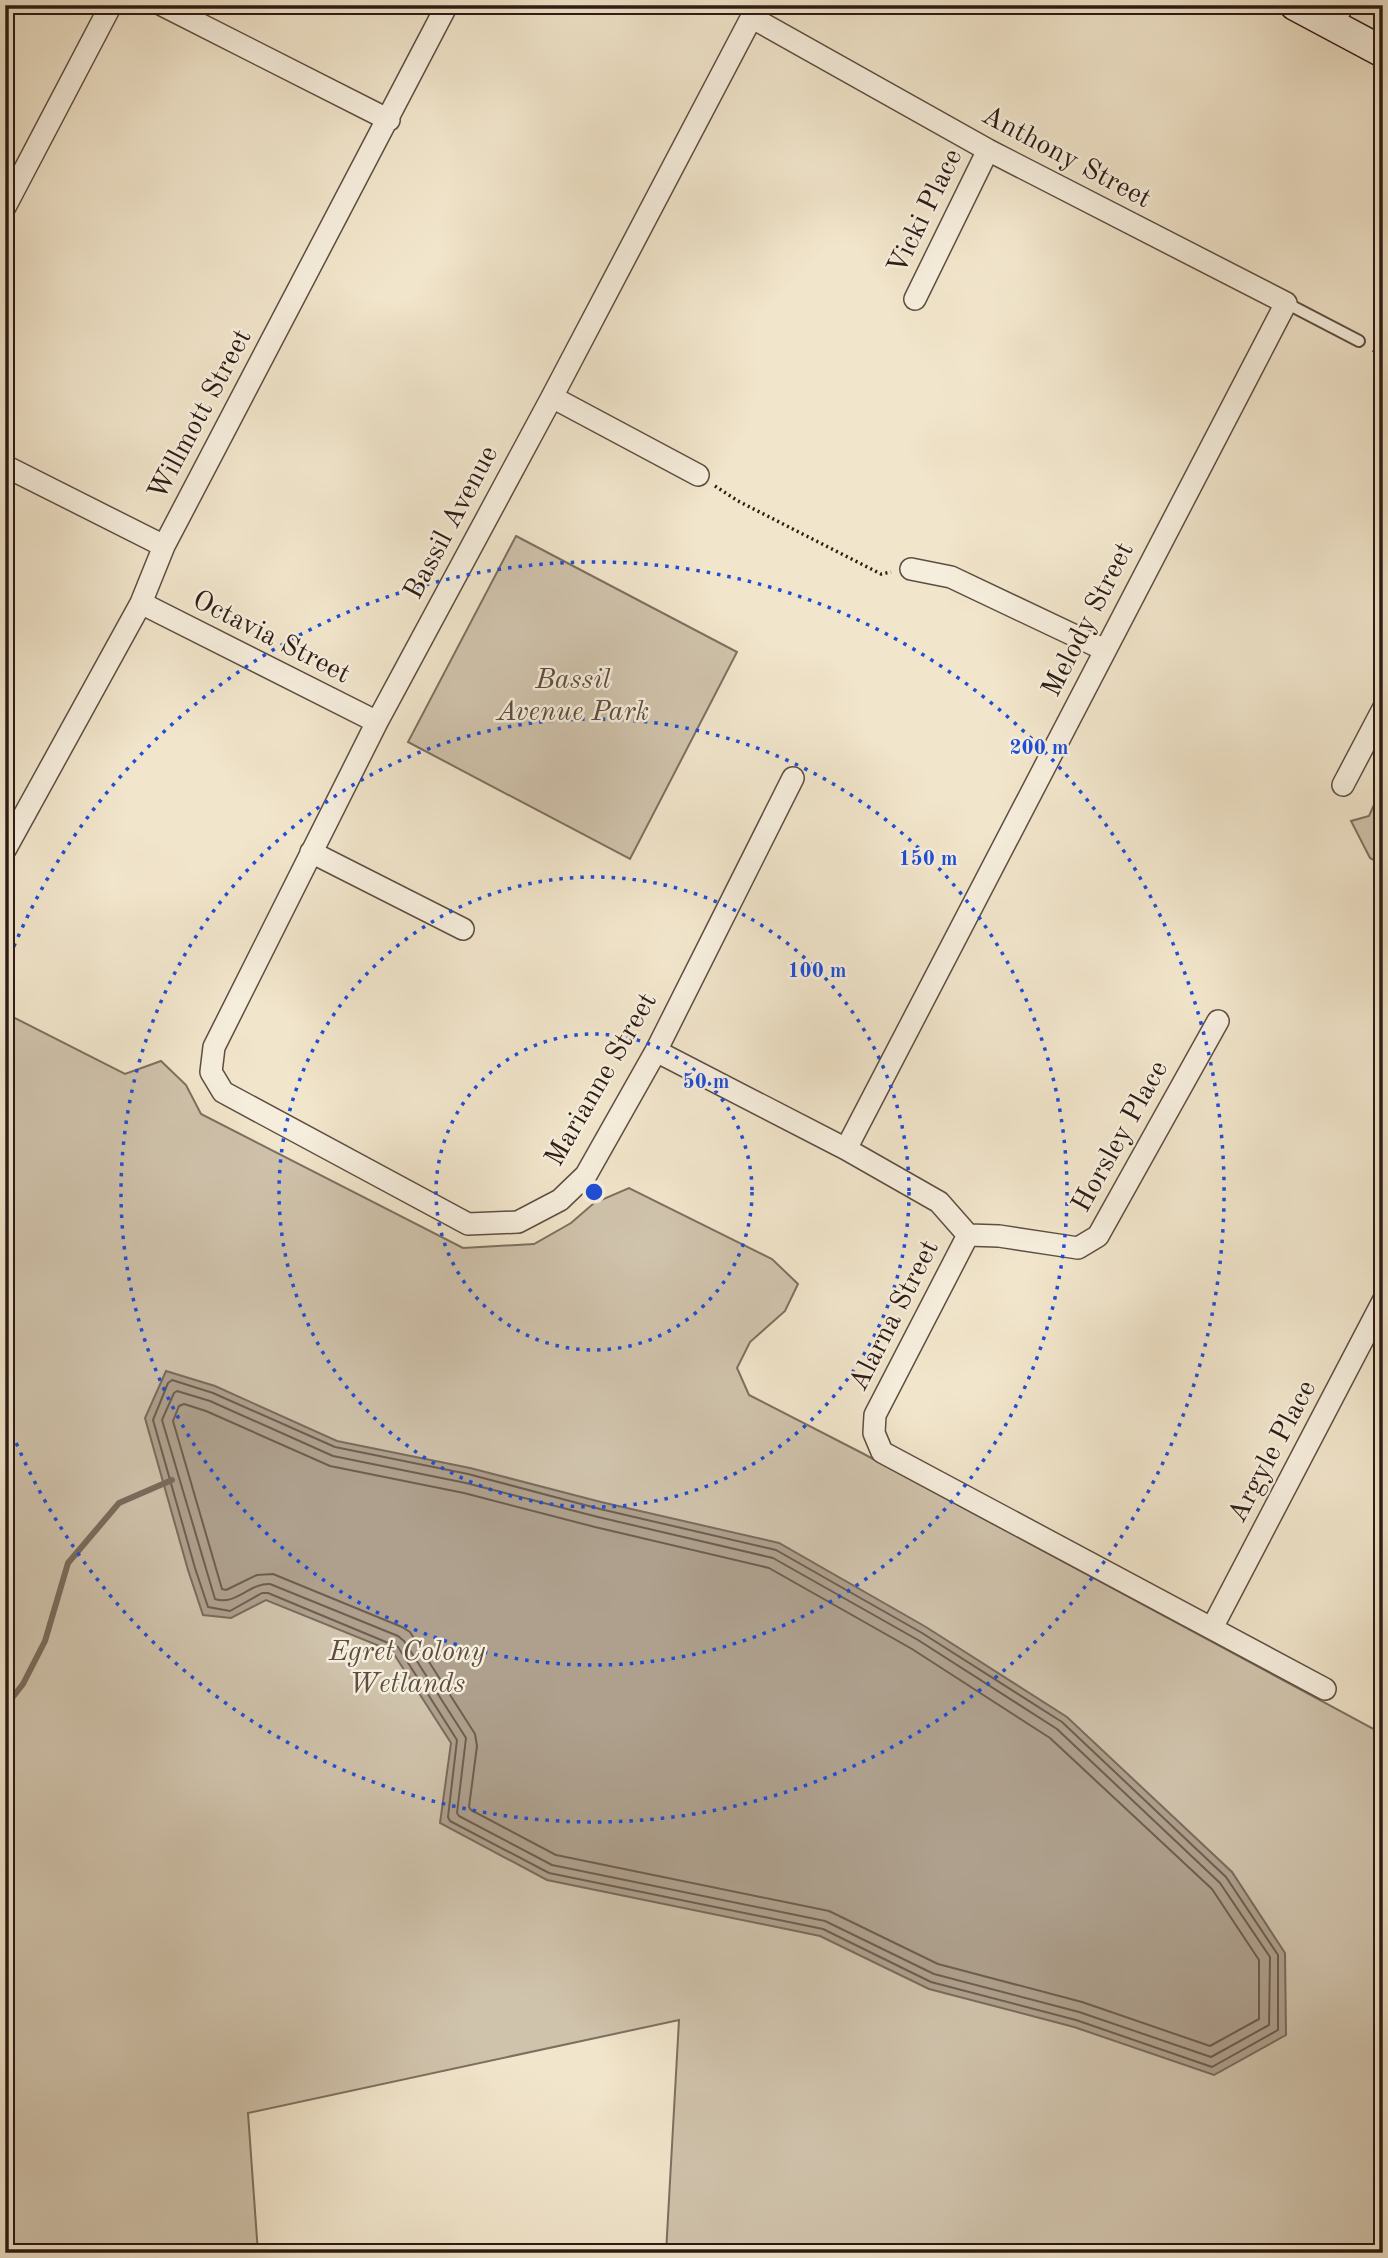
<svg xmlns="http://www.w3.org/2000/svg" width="1388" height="2258" font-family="'Old Standard TT',serif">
	<rect width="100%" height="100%" fill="#f1e5cb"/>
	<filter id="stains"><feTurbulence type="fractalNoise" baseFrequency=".00286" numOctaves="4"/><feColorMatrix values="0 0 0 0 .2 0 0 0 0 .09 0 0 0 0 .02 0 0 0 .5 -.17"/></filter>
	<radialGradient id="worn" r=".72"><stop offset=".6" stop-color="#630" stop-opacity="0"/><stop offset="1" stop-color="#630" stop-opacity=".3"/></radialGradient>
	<path fill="#d0c3ac" stroke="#7e6f60" stroke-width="2" d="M516,536l221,116 -107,207 -222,-117z
		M1383,785v80l-13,-7 -19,-37 18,-5z
		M5,1013l120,61 36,-13 25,24 15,29 262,134 71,-4 37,-21 23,-20 35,-15 143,71 26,25 -13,27 -35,31 -13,26 12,27 113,58 521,281v519h-717l13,-233 -431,93 10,140h-253z"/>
	<path fill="#aea08d" stroke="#7a6b5d" stroke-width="2" d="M166,1371l49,15 122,55 133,27 131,34 178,41 147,84 141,90 165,155 53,81 1,82 -72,40 -140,-48 -145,-38 -109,-53 -273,-56 -107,-57 11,-80 -59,-92 -126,-51 -35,18 -28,-3 -15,-45 -43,-152z"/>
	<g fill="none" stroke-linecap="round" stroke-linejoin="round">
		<path stroke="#6e5e50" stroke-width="2" d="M172,1380l41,13 122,54 133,27 132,35 176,41 146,83 140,89 164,155 52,78v75l-66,37 -136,-47 -145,-38 -108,-53 -274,-56 -99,-52 -2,-4 9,-77 -59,-93 -130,-54h-6l-32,18 -22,-4 -13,-39 -42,-148 15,-37z
			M177,1391l33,10 123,55 133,27 132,34 175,41 145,82 139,89 163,154 50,74 -1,68 -58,32 -132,-45 -145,-38 -109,-53 -273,-56 -93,-49 -2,-3 9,-75 -62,-97 -6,-5 -128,-52c-21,-1 -34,22 -55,15l-53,-179 12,-27z
			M184,1404l22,7 124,55 134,27 131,34 174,41 143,81 138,89 162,151 47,71v59l-49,27 -128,-44 -144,-38 -109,-53 -273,-56 -85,-45 -2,-3 8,-61 -2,-12 -65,-102 -8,-5 -129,-53 -16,1 -31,15 -4,-1 -49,-168 6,-15z"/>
		<path stroke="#7a6b5d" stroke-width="6" d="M5,1707l18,-23 22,-43 23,-78 51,-60 53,-23"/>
		<g stroke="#5e4e42" stroke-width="14">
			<path id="service" d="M1286,303l73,38"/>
		</g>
		<g stroke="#5e4e42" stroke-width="24">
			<path id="minor" d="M162,5l227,115
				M758,5l-206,392 -175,325 -163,325 -3,25 12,20 245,132 50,-2 42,-22 26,-25 70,-124 137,-273
				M751,17l237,133 298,153 -440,846
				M1332,25l11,-20
				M5,207l106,-202
				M915,299l73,-149
				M552,397l146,78
				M5,466l159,80
				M911,569l40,8 154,73
				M141,603l236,119
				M1343,785l40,-76
				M5,850l136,-247 23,-57 283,-541
				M311,852l152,77
				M656,1051l190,98 93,53 29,33 -93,180 -1,18 8,19 443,237
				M968,1235l31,1 79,12 20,-12 120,-215
				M1212,1628l171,-327"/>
		</g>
		<g stroke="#2d1b14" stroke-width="33">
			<path id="secondary" d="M1295,5l88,47"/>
		</g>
		<path stroke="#2d1b14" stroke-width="3.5" stroke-dasharray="2 3.5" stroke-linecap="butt" d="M1373,350l10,6
			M715,486l23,15 143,73 10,-2"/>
		<use href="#service" stroke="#f6eedd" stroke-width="10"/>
		<use href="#minor" stroke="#f6eedd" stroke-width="21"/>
		<use href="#secondary" stroke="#f6eedd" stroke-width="30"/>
	</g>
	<g fill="none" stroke="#1d4ed8" stroke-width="3.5" stroke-dasharray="3.5 7">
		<circle cx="594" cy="1192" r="158"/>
		<circle cx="594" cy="1192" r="315"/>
		<circle cx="594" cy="1192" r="473"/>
		<path d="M6 966A630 630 0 1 1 6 1418"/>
	</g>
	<g text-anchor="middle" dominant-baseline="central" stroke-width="5" stroke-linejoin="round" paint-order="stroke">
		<g font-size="28" fill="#2d1b14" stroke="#f6eedd">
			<text transform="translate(1066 158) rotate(28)">Anthony Street</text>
			<text transform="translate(926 212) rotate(-64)">Vicki Place</text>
			<text transform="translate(201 415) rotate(-62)">Willmott Street</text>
			<text transform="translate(452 523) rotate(-62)">Bassil Avenue</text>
			<text transform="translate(1089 620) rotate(-63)">Melody Street</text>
			<text transform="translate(271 638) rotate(27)">Octavia Street</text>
			<text transform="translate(602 1080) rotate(-60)">Marianne Street</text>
			<text transform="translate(1121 1137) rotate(-61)">Horsley Place</text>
			<text transform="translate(895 1316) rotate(-63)">Alarna Street</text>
			<text transform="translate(1273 1452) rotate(-62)">Argyle Place</text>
		</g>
		<g font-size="28" font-style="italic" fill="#5e4d42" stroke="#f6eedd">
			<text x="573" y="681">Bassil<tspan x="573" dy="32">Avenue Park</tspan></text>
			<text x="407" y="1653">Egret Colony<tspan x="407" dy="32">Wetlands</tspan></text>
		</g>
	</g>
	<circle cx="594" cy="1192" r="10" fill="#1d4ed8" stroke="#f6eedd" stroke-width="3.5"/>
	<g font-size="21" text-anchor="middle" font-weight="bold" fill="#1d4ed8" stroke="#f6eedd" stroke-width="5" stroke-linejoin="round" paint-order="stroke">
		<text x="1039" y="754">200 m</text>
		<text x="928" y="865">150 m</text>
		<text x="817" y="977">100 m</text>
		<text x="706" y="1088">50 m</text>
	</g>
	<rect width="1388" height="2258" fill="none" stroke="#f1e5cb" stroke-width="28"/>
	<rect x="7" y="7" width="1374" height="2244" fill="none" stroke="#2d1b14" stroke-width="3.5"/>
	<rect x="14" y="14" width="1360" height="2230" fill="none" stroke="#2d1b14" stroke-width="2"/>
	<rect width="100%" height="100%" filter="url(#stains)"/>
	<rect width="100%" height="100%" fill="url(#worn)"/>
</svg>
